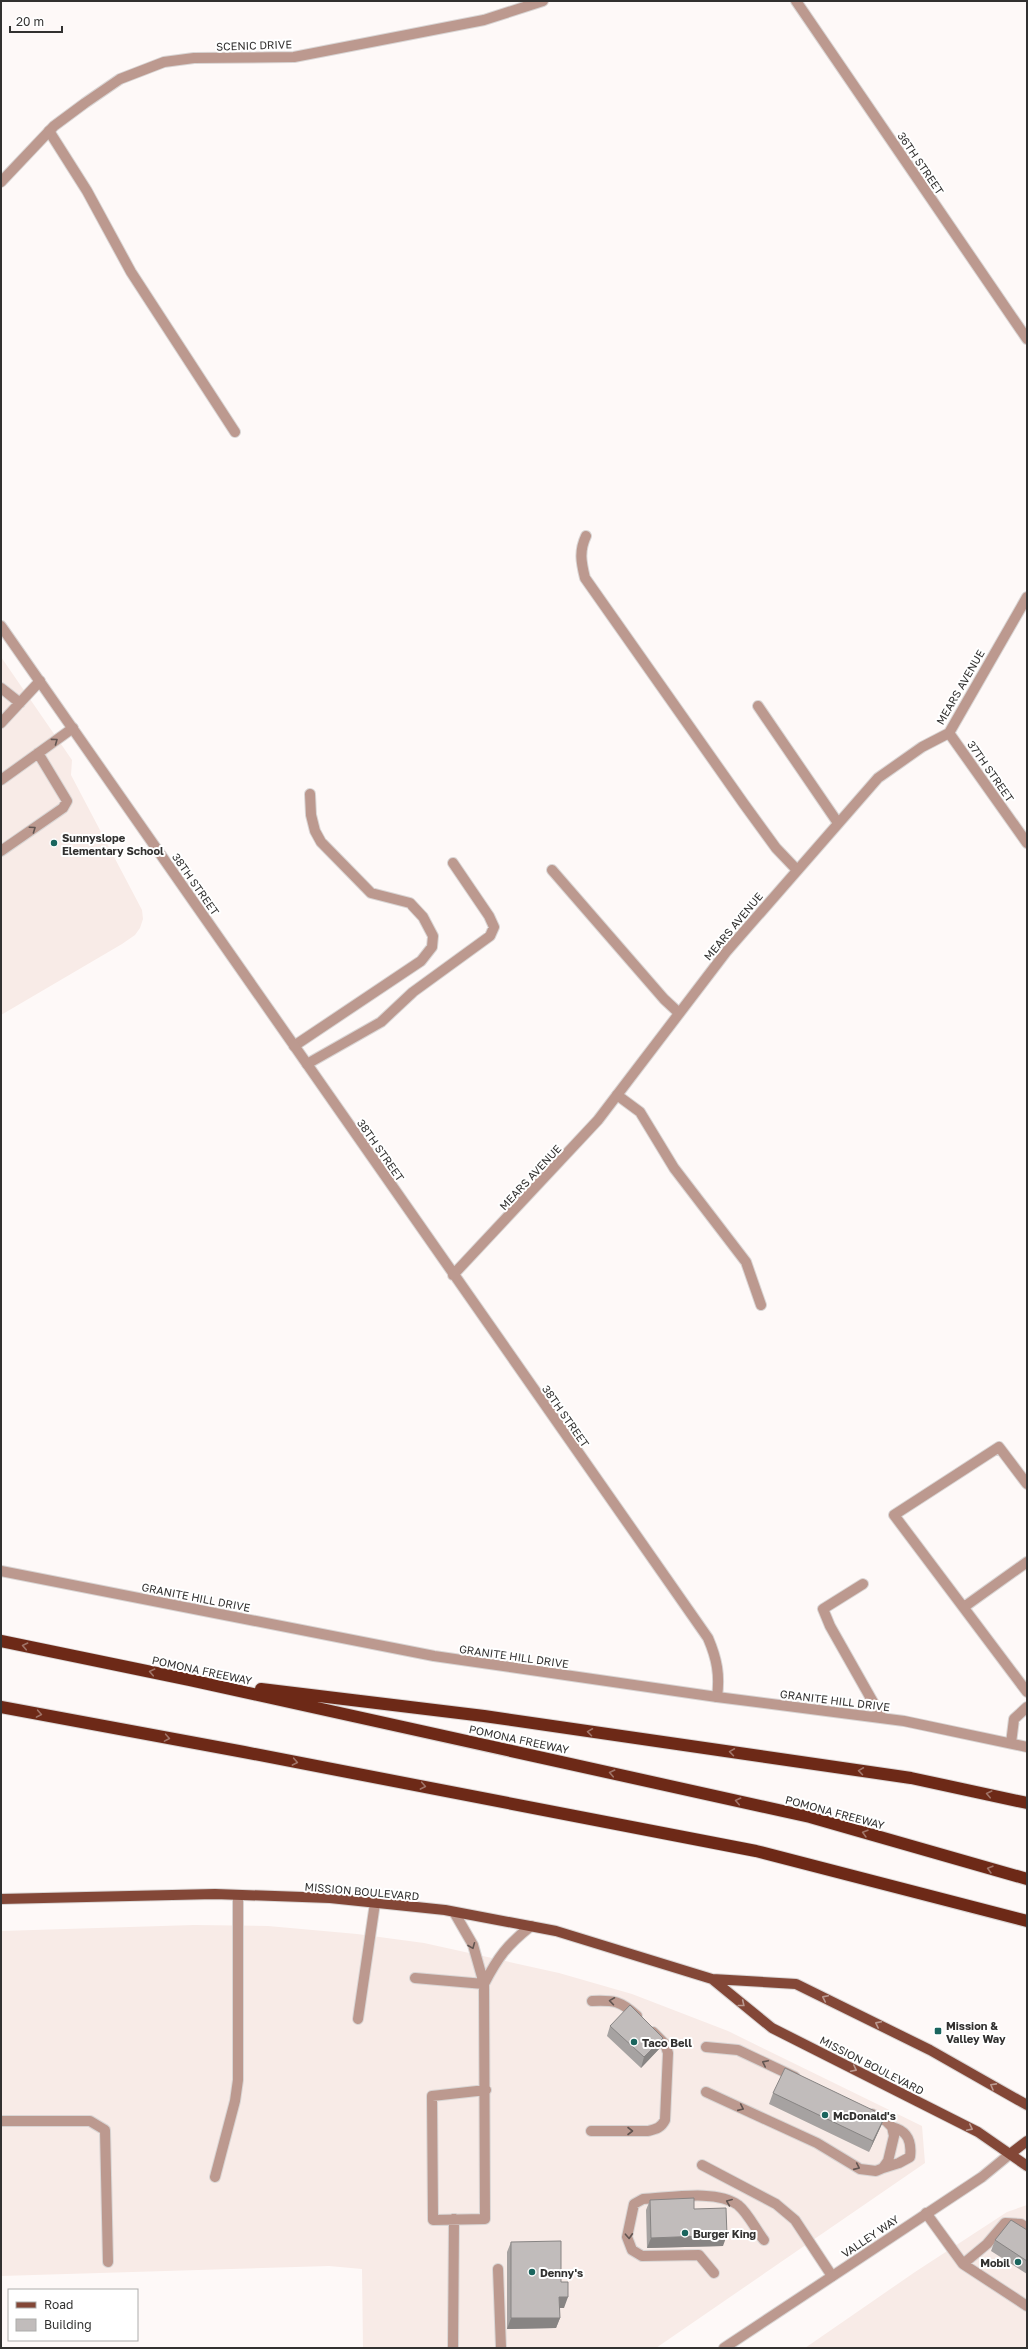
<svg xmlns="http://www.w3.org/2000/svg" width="1028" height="2349" font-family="'Golos Text',sans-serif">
	<rect width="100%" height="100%" fill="#fef9f8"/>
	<path fill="#f8ebe7" d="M1,657l71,103 -1,15 71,135 1,9 -3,9 -5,7 -13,9 -121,71z
		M194,1925l74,1 89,8 67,9 135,30 73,21 96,37 194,95 3,37 -269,185h-293l-1,-79 -33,-3 -328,10v-345z
		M1027,2205v143h-222l110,-76 92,-60z"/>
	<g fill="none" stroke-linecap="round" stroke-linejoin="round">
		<g stroke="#d9d5d4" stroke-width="12">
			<path id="service" d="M49,131l38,60 44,81 104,160
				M586,536c-7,15 -5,26 -1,42l159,226 32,44 21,22
				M1,688l19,15
				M758,706l80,117
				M1,723l39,-42
				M1,780l72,-52
				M1,851l62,-43 4,-7 -29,-48
				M552,870l112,129 15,14
				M294,1046l127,-85 11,-14 1,-11 -10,-19 -13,-14 -39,-10 -50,-51 -6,-11 -4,-16 -1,-21
				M307,1064l74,-42 32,-30 77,-56 4,-9 -5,-11 -36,-53
				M617,1095l23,17 34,56 72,94 15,43
				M1027,1484l-28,-37 -105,68 133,177
				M863,1584l-40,25 7,17 52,92
				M964,1607l63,-45
				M1011,1743l3,-24 13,-12
				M454,1912l19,33 11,39c14,-27 23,-39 47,-58
				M415,1978l69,6 1,235 -52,1 -1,-124 54,-6
				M592,2001c22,-1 29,0 45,15
				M358,2019l17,-116
				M706,2047l32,3 57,27
				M706,2092l111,51 43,26 16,2 7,-3 5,-7 6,-25 -2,-9 -6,-6 -14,-7
				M1,2121h89l15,9 3,132
				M591,2131h57c8,-2 13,-3 17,-11l3,-67 -3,-9 -12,-12
				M702,2165l74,39 19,16 37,56
				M883,2168l16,-5 11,-6c2,-16 -2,-26 -18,-30
				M215,2177l20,-76 3,-21v-185
				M926,2213l37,51 24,-20 18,-21 16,1 6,4
				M963,2264l64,42
				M498,2269l3,79
				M714,2273l-15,-18 -57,1 -10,-6 -5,-13 7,-33 9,-5c26,-1 73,-10 95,6 10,8 18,25 26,35
				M453,2348l1,-129"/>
		</g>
		<g stroke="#d9d5d4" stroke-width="12">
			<path id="minor" d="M796,1l231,338
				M1,182l53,-56 31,-23 35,-24 44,-17 30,-4 100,-1 190,-37 59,-19
				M1,626l707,1012c9,21 12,37 9,59
				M949,733l78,110
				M453,1275l145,-155 128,-168 152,-174 44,-31 27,-14 78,-136"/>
		</g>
		<g stroke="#d9d5d4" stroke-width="12">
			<path id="tertiary" d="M1,1571l433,85 283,41 187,24 123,26
				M724,2348l258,-171 28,-23"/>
		</g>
		<g stroke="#d9d5d4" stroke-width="12">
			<path id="primary" d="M1,1899l214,-5 115,4 115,12 111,21 156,48 84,5 134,66 97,55
				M712,1979l60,49 206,104 49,34
				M1010,2154l17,-13"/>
		</g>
		<g stroke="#d9d5d4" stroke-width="14">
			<path id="motorway" d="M1,1641l189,39 620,137 217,62
				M261,1689l223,27 427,62 116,25
				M1,1707l243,45 512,99 271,70"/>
		</g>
		<use href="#service" stroke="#bc998f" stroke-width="10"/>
		<use href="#minor" stroke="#bc998f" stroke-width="10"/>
		<use href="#tertiary" stroke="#bc998f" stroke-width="10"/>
		<use href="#primary" stroke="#834737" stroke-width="10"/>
		<use href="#motorway" stroke="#6d2917" stroke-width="12"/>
	</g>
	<path fill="#a6a2a1" d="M610,2026l50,22 -19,20 -34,-32z
		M773,2093l112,23 -4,10 -12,26 -100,-48z
		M650,2200l44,9 29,37 -76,2 -1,-38z
		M1027,2230v44l-36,-23 4,-11z
		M511,2242l50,40 3,26h-5l1,10 -4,10 -49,1v-77z"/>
	<path fill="#878483" d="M663,2038l-3,10 -19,20 3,-11z
		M885,2116l-4,10 -12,26 4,-11z
		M727,2235l-4,11 -76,2 4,-10z
		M559,2297h9l-4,11h-8z
		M511,2318h49l-4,10 -49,1z"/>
	<path fill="#c1bcbb" stroke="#878483" d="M630,2005l33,33 -19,19 -34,-31z
		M785,2068l100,48 -12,25 -100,-48z
		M694,2198v11l32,-1 1,27 -76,3 -1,-38z
		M1011,2220l16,10v31l-32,-21z
		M561,2241v41h7v15h-9l1,21h-49v-76z"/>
	<defs><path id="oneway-chevron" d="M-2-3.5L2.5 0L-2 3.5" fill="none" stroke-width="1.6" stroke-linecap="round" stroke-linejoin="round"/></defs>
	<g stroke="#625551">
		<use href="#oneway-chevron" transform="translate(55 741) rotate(-36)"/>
		<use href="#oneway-chevron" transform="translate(33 829) rotate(-35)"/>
		<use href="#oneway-chevron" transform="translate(472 1946) rotate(68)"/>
		<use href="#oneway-chevron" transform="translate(612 2001) rotate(-172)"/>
		<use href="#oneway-chevron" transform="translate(765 2063) rotate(-154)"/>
		<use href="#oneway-chevron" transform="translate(741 2108) rotate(24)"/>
		<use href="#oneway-chevron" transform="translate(630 2131)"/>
		<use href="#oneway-chevron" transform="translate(857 2167) rotate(24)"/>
		<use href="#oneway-chevron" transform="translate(729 2202) rotate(-158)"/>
		<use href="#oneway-chevron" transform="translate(629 2236) rotate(87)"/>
	</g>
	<g stroke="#a07468">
		<use href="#oneway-chevron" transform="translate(25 1646) rotate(-168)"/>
		<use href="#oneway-chevron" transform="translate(152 1672) rotate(-168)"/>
		<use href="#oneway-chevron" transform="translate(39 1714) rotate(10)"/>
		<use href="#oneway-chevron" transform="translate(590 1732) rotate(-172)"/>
		<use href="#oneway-chevron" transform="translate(167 1738) rotate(10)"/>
		<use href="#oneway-chevron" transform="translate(732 1752) rotate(-172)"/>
		<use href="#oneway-chevron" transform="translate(295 1762) rotate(11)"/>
		<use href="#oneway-chevron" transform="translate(861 1771) rotate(-172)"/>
		<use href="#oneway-chevron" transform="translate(612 1773) rotate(-168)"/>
		<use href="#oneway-chevron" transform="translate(423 1786) rotate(11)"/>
		<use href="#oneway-chevron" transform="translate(989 1794) rotate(-167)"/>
		<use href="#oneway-chevron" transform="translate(738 1801) rotate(-168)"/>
		<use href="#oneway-chevron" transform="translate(865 1833) rotate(-164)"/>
		<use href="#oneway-chevron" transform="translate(990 1869) rotate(-164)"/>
	</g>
	<g stroke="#bb9a91">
		<use href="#oneway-chevron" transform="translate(825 1998) rotate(-154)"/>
		<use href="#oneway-chevron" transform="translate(742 2004) rotate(39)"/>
		<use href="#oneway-chevron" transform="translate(878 2024) rotate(-153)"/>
		<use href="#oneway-chevron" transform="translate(854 2069) rotate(27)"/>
		<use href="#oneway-chevron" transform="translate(993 2086) rotate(-151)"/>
		<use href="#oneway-chevron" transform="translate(970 2128) rotate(27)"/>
	</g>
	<g fill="#1a655e" stroke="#fff" stroke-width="1.5">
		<circle cx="54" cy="843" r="4"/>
		<rect x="934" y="2027" width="8" height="8" rx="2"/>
		<circle cx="634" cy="2042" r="4"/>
		<circle cx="825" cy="2115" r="4"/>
		<circle cx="685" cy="2233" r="4"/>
		<circle cx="1018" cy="2262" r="4"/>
		<circle cx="532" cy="2272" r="4"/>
	</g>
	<g text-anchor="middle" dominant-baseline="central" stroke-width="4" stroke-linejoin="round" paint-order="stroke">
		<g font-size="11" fill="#323130" stroke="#fff">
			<text transform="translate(254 45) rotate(-2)">SCENIC DRIVE</text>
			<text transform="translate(921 163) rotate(56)">36TH STREET</text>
			<text transform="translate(960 687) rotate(-60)">MEARS AVENUE</text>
			<text transform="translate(991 771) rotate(55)">37TH STREET</text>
			<text transform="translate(196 884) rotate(55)">38TH STREET</text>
			<text transform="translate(733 926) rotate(-50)">MEARS AVENUE</text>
			<text transform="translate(381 1150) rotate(55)">38TH STREET</text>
			<text transform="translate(530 1177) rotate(-47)">MEARS AVENUE</text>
			<text transform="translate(566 1416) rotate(55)">38TH STREET</text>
			<text transform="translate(196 1597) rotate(11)">GRANITE HILL DRIVE</text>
			<text transform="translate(514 1656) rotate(8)">GRANITE HILL DRIVE</text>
			<text transform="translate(202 1670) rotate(12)">POMONA FREEWAY</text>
			<text transform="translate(835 1700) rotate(7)">GRANITE HILL DRIVE</text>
			<text transform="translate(519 1739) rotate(12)">POMONA FREEWAY</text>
			<text transform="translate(835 1812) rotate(15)">POMONA FREEWAY</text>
			<text transform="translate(362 1891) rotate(5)">MISSION BOULEVARD</text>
			<text transform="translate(872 2065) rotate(27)">MISSION BOULEVARD</text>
			<text transform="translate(870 2236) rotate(-34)">VALLEY WAY</text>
		</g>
		<g font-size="11" font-weight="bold" fill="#323130" stroke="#fff" text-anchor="start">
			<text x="62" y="837">Sunnyslope<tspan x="62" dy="13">Elementary School</tspan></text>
			<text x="946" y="2025">Mission &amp;<tspan x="946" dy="13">Valley Way</tspan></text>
			<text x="642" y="2042">Taco Bell</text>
			<text x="833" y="2115">McDonald's</text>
			<text x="693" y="2233">Burger King</text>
			<text x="1010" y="2262" text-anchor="end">Mobil</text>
			<text x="540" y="2272">Denny's</text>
		</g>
	</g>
	<rect width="1028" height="2349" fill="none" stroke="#323130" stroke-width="4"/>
	<rect x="8" y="2289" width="130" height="52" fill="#ffffff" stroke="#adadac"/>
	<rect x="16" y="2302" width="20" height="6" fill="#834737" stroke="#adadac"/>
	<text x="44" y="2309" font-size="12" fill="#323130">Road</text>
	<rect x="16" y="2319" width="20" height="12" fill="#c1bcbb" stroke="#adadac"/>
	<text x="44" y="2329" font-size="12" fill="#323130">Building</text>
	<path d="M10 26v6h52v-6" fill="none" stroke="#323130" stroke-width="2"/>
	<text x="16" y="26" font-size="12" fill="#323130" stroke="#ffffff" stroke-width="3" paint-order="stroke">20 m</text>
</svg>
